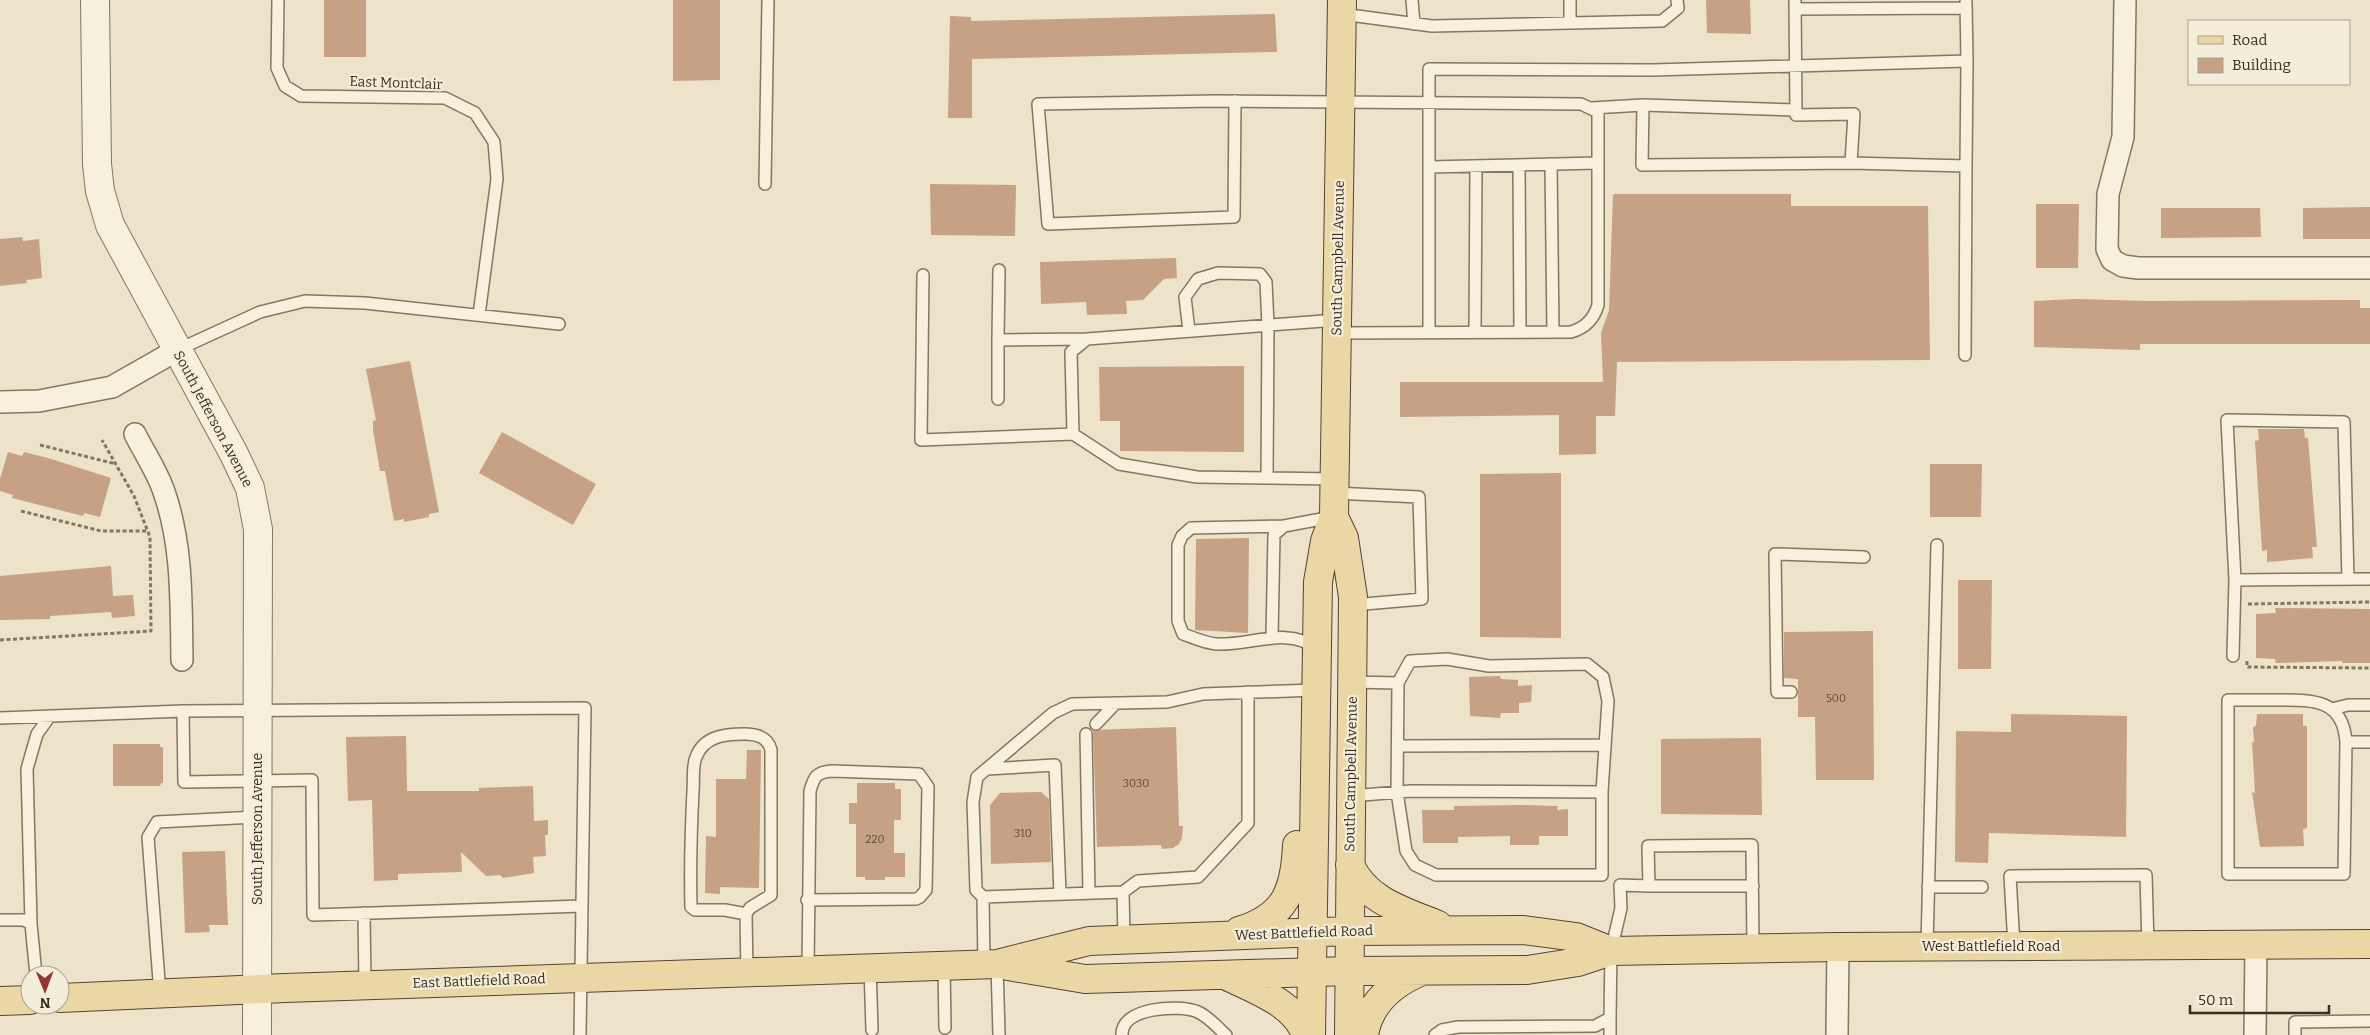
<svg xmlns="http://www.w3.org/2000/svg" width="2370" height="1035" font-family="Bitter,serif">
	<rect width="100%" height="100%" fill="#ece3ca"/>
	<path fill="#c7a183" d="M324,0h42v57h-42z
		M673,0h47v80l-47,1z
		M1706,0h44l1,34 -44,-1z
		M1275,14l2,38 -305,7v59h-24l2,-102 21,1v4z
		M930,184l86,1 -1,51 -84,-1z
		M1613,194h178v12h137l2,154 -313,2 -2,54h-19v38l-37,1v-40l-159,2v-35h203l-2,-49 8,-23z
		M2036,204h43l-1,64h-42z
		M2370,207v32h-67v-31z
		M2161,208h99l1,29 -100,1z
		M22,237l1,4 16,-2 3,39 -16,2 1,3 -27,3v-47z
		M1176,258l1,20 -13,1 -21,21 -17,1 1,13 -40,1 -1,-13 -45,2 -1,-42z
		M2075,299l74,2 211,-1v8h10v36h-230v6l-106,-3v-46z
		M410,361l29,151 -10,2v3l-25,5v-3l-10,2 -9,-50h-5l-7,-41v-9l3,-1 -10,-51z
		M1244,366v86l-124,-1v-30h-20l-1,-54z
		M2258,429h46l1,9h3l9,109h-5l1,11 -46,4v-12l-5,1 -7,-110 4,-1z
		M502,432l94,52 -23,41 -94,-52z
		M8,452l14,4 2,-4 24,6 63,20 -11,39 -16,-4 -1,3 -71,-18 1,-3 -13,-4v-12z
		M1930,464h52l-1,53h-51z
		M1561,473v165l-81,-1v-163z
		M1249,538l-1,95 -53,-3 1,-91z
		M111,566l2,30 20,-1 2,21 -23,2 -1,-6 -61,4v3l-50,1v-44z
		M1958,580h34l-1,89h-33z
		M2275,608l95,1v54h-28v-2l-66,2 -1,-4 -19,-1v-44l20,-1z
		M1873,631l1,149h-58l-1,-63h-17v-38l-14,-1v-46z
		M1500,676l1,3 17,1v6l14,-1 -1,17 -12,1v10h-18l-1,5 -30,-2 -1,-39z
		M2011,714l116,2 -1,121 -137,-4 -1,30 -33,-1 1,-131 55,1z
		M2257,714h46v12h4v102l-4,1 1,17 -44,1 -8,-55 3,1 -3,-51h2l-1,-15 3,-1z
		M1176,727l3,99h4l-1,12 -3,6 -6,4 -11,1 -1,-4 -64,2 -4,-117z
		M406,736l1,55h72v-3l54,-2 1,35 14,-1v15h-3l1,21 -13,1 1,16 -31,5 -3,-3 -14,1 -25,-24 1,20 -64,2v6l-24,1 -2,-81 -24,1 -2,-64z
		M1761,738l1,77 -101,-1v-75z
		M113,744h47v3h3v36h-2l-1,3h-47z
		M747,750h14l-2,138 -39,-1v7l-15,-1 1,-57 10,1v-58h30z
		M857,783h38v6h6v31h-7v33h11v24h-20v3h-20v-3h-9v-53h-7v-21h8z
		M1041,792l8,7 2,63 -60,2 -1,-59 10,-12z
		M1521,805l37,1 -1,4 11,-1v27h-29v9h-29v-9l-52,1v6h-35l-1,-33h32v-4z
		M225,851l3,74h-19l1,7 -25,1 -3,-81z"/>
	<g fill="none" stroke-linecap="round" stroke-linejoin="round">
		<g stroke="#87765f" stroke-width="14">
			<path id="service" d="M278,0l-1,68 8,18 16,10 144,2 30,15 19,29 3,37 -18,136
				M1412,0l2,24
				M1570,0v23
				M1795,0l1,115 58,-1 -3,49
				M1966,2l1,59
				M1796,9l170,-1
				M1342,14l90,12 230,-5 16,-13 -1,-8
				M1235,101l-1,116 -186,7 -10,-120 178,-3 365,3 17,8v193c-4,14 -13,23 -27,27l-234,1
				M1592,108l51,-3 153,5
				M1551,164l2,168
				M1519,165l1,167
				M1429,167v-98l224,1 314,-9 -1,105 -115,-3 -209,2 1,-60
				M765,184l3,-184
				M923,275l-2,165 152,-6
				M1189,331l-4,-34 13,-18 20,-6 42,1 6,8 2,43 -1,153 -70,-1 -78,-13 -46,-30 -2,-82 16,-13 250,-19
				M1429,332v-165l169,-4
				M1475,332l1,-166
				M998,340l1,-70
				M177,350l83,-38 45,-11 60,2 194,21
				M1965,355l1,-189
				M998,399v-59l89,-1
				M1267,478l67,1
				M1334,493l85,4 3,102 -69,6
				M1284,526l-93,2 -9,8 -4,9v76l5,13c11,4 22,9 33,10 33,2 72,-18 99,4
				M2235,580l-8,-160 117,2 4,157
				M1272,637l2,-102 10,-9 48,-9
				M2233,656l2,-76 135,-1
				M1352,682l46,1
				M1791,692h-14l-2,-138 89,3
				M2228,700c17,0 34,0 50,0 35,0 65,-1 68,42l-2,132h-116z
				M2332,709l16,-4h22
				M183,711l1,71 128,-2 1,135 269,-9
				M0,718l183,-7 402,-3 -5,327
				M1096,724l20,-21
				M1086,734l3,159
				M2346,742h24
				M1398,746l207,-1
				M987,769l68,-4 5,129
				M1351,796l60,-5 191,1v83h-166l-21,-10 -9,-14 -9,-59 1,-109 12,-22 37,-2 42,7 98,-2 16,13 5,24 -6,91
				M1928,887h54
				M1123,892l1,46
				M983,897l140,-5 15,-11 60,-4 50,-54v-131
				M807,900l109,-1 4,-2 6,-7 2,-103 -9,-13 -87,-3c-16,1 -18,6 -22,20l-2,179
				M364,913l1,72
				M746,914l-21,-4h-30l-4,-3c-1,-39 0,-77 2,-116 1,-10 -1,-25 3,-34 8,-21 29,-23 48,-23 13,0 24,3 27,16v145l-21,13 -4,6 1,58
				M0,920h24l7,4 5,51
				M31,924l-4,-155 10,-35 13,-18
				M1927,946l10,-401
				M2014,946l-4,-70 136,-1 2,70
				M1753,949l-1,-104 -104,1 1,40h104
				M984,964l-1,-67 -7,-7 -3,-88 4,-25 76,-64 19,-9 95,-2 36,-8 113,-4
				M997,964l2,71
				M944,965l1,63
				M870,967l2,63
				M160,994l-12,-157 9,-15 100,-5
				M1122,1035c-1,-28 58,-31 76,-23 11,5 19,15 28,23
				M1435,1035l7,-5 16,-3 137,-1 15,-8 1,-67 10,-43 -1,-23 29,1
				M1610,1035v-17
				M2295,1035v-13l75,-1"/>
		</g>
		<g stroke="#87765f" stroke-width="24">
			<path id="minor" d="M2125,0l-2,137 -15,57 -1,55 5,11 11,6 15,2h232
				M0,402l39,-1 73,-14 65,-37
				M135,434c9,18 21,36 28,55 20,55 18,113 19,171
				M1837,1035l1,-88
				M2255,1035l1,-90"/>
		</g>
		<g stroke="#87765f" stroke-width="30">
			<path id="tertiary" d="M95,0l2,164 3,27 10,34 124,229 16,34 8,41 -1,506"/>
		</g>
		<g stroke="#564433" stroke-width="30">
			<path id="primary" d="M1334,517l10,21 9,59 -4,438
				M1350,865c16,36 54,46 88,60
				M1239,931c47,-14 56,-41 58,-86
				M1008,966l77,13 264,-8 178,-1 51,-8 33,-11 227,-4 532,-3
				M1227,976c28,14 68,27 79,59
				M60,998l225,-10 712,-24 92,-23 260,-10 175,-1 52,7 35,14
				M0,1001l30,-1
				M1311,1035l7,-453 7,-41 9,-24 8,-517
				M1364,1035c5,-32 29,-52 58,-64"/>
		</g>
		<path stroke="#87765f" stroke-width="3" stroke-dasharray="4 2.5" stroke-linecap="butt" d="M40,445l76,19
			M21,511l80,20h47
			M2248,604l122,-2
			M0,640l151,-9 -1,-94 -16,-41 -32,-56
			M2247,661v6l123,1"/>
		<use href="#service" stroke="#f7f0dd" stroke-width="11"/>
		<use href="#minor" stroke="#f7f0dd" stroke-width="21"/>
		<use href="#tertiary" stroke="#f7f0dd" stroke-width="28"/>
		<use href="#primary" stroke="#ebd7a5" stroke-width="28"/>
	</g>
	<g text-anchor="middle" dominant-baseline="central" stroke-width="4.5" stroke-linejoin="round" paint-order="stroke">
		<g font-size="11" fill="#5c4b3a">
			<text x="1836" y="698">500</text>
			<text x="1136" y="783">3030</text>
			<text x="1023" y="833">310</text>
			<text x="875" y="839">220</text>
		</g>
		<g font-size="14" fill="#392e22" stroke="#f4edd9">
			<text transform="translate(396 83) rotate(2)">East Montclair</text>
			<text transform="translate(1338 258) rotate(-89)">South Campbell Avenue</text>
			<text transform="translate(213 419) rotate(62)">South Jefferson Avenue</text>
			<text transform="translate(1351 774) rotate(-89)">South Campbell Avenue</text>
			<text transform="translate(257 829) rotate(-90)">South Jefferson Avenue</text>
			<text transform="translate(1304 933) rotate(-2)">West Battlefield Road</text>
			<text x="1991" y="946">West Battlefield Road</text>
			<text transform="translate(479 981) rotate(-2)">East Battlefield Road</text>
		</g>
	</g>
	<rect x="2188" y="20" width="162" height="65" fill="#f4edd9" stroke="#a9a190"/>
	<rect x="2198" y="36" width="25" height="8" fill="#ebd7a5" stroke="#a9a190"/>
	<text x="2232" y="45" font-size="15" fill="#392e22">Road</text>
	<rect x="2198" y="58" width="25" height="15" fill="#c7a183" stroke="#a9a190"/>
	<text x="2232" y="70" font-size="15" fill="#392e22">Building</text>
	<g transform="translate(45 990) rotate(179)"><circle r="24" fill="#f4edd9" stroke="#a9a190"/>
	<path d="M0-4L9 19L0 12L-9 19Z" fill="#923533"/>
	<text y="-8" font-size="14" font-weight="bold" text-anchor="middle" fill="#392e22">N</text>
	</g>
	<path d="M2190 1005v8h139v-8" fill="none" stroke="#392e22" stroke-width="2.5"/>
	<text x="2198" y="1005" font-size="15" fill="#392e22" stroke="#f4edd9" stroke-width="4" paint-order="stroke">50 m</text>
</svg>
